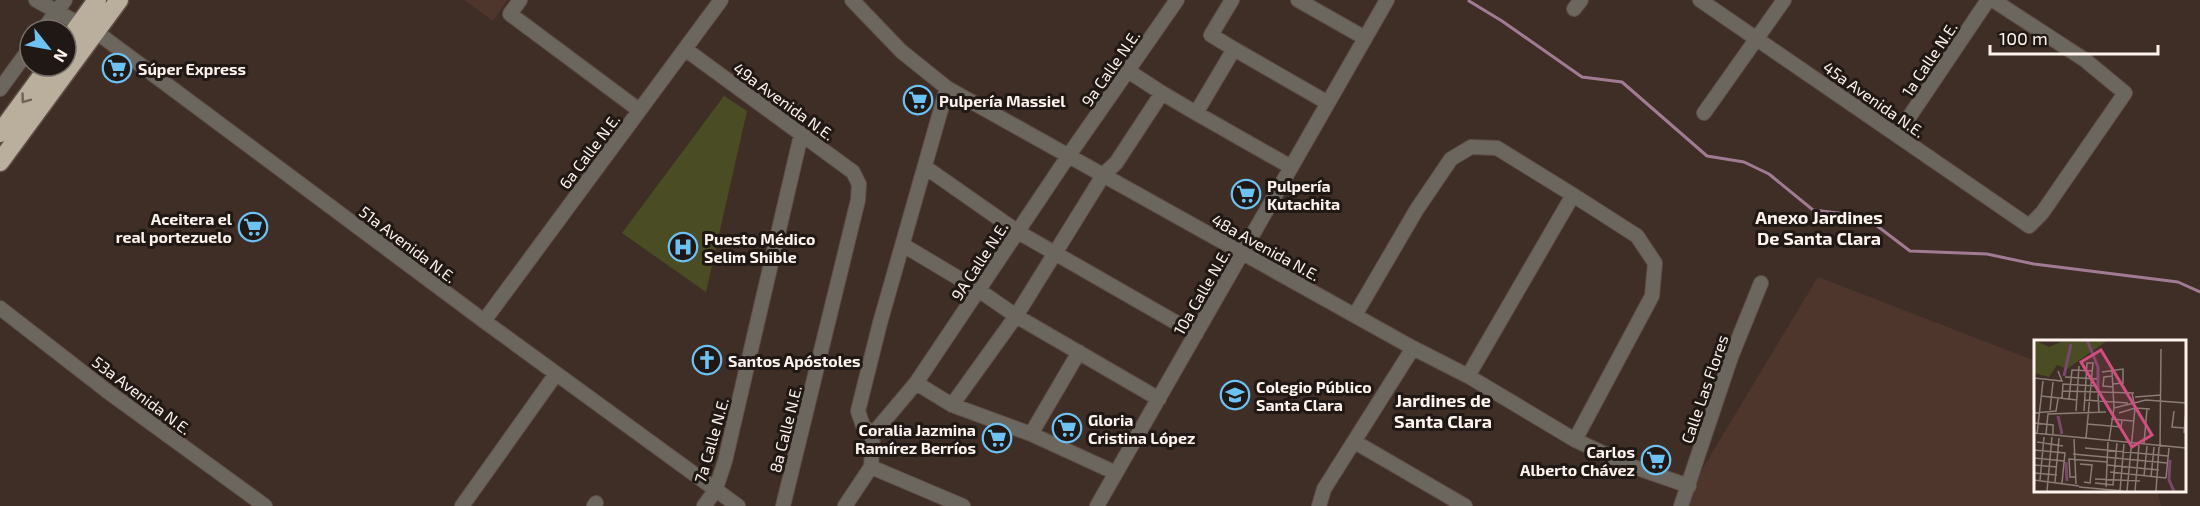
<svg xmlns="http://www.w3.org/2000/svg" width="2200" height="506" font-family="'Exo 2',sans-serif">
	<rect width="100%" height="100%" fill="#3f2e26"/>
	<path fill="#4e362c" d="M464,0h43l-14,21z
		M1818,277l217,84v129h122l4,16h-476l16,-35z"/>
	<path fill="#4a4d23" d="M724,96l23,15 -41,181 -84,-59z"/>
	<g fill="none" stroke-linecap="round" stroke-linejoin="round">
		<path stroke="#a17b93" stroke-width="3" d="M1469,1l33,20 80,56 40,5 85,74 37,6 25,12 44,36 51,6 46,35 77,3 47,10 144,18 22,10"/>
		<g stroke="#5e4d46" stroke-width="16">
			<path id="minor" d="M36,0l67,37 381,284 254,185
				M520,0l-10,14 129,96
				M852,0l49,51 46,37 466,260 55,28 107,64 56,26 58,20
				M1298,0l67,38
				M1700,0l329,226 13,-13 83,-120 -40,-33 -92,-60
				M1574,9l7,-9
				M43,30l22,-30
				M685,49l168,123 6,12 -1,16 -75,306
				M1234,49l94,54
				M1128,71l34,22
				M0,89l30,-41
				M1196,113l95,54
				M1704,113l80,-113
				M1897,135l91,-135
				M925,167l93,65 178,102
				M903,245l77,46 36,25 143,83
				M0,308l107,83 158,115
				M1355,315l62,-106 34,-50 20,-12 26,1 76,47 64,41 18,27 -3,33 -77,144
				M484,321l237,-321
				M1468,376l105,-181
				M916,383l36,22 79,29 85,39
				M952,405l64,-89 88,-142 12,-11 46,-70 34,20 38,-64 -23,-14 21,-35
				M873,434l-10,-8 -5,-15 22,-88 67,-235
				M1031,434l48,-82
				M1355,442l110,64
				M871,467l92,39
				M462,506l94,-132
				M594,506l2,-3
				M704,506l11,-15 10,-30 76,-326
				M845,506l26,-39 2,-33 43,-51 153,-228 108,-155
				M1097,506l290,-506
				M1319,506l5,-17 89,-141
				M1681,506l50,-149 30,-74"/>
		</g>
		<g stroke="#5e4d46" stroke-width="21">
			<path id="highway" d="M66,43l31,-43
				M0,133l49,-67
				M0,162l119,-162"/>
		</g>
		<use href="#minor" stroke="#6b675f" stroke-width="14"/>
		<use href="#highway" stroke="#baae9c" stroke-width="18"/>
	</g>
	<defs><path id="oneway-chevron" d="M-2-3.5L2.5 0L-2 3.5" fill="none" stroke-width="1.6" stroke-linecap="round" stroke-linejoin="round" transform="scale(1.5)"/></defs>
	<use stroke="#6d6358" href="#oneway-chevron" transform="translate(25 99) rotate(126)"/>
	<defs>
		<g id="supermarket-ring" transform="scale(1.5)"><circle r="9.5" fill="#201814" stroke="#6dc2f3" stroke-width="1.5"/><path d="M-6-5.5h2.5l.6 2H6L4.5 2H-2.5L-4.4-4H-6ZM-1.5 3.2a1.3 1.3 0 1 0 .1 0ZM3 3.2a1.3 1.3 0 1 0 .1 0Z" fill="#6dc2f3"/></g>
		<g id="hospital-ring" transform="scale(1.5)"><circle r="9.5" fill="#201814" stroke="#6dc2f3" stroke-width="1.5"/><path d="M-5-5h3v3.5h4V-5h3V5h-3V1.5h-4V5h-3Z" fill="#6dc2f3"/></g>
		<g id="church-ring" transform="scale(1.5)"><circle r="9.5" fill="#201814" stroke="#6dc2f3" stroke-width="1.5"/><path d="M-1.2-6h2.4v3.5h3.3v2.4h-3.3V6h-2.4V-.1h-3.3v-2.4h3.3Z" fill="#6dc2f3"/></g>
		<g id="school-ring" transform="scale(1.5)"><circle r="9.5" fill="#201814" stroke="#6dc2f3" stroke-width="1.5"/><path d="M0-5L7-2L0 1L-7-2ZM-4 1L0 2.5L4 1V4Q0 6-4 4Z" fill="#6dc2f3"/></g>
	</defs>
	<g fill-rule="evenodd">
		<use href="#supermarket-ring" x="117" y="68"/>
		<use href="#supermarket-ring" x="918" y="100"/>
		<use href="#supermarket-ring" x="1246" y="194"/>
		<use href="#supermarket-ring" x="253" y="227"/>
		<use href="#hospital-ring" x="683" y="247"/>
		<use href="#church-ring" x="707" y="360"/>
		<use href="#school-ring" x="1235" y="395"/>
		<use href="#supermarket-ring" x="1067" y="428"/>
		<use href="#supermarket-ring" x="997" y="438"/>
		<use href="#supermarket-ring" x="1656" y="460"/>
	</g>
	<g text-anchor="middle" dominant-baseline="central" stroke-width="6" stroke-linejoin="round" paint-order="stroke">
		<g font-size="16" fill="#fef2ed" stroke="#201814">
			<text transform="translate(1929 59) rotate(-56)">1a Calle N.E.</text>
			<text transform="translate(1110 68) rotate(-55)">9a Calle N.E.</text>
			<text transform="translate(1874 99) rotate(35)">45a Avenida N.E.</text>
			<text transform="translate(784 101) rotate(36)">49a Avenida N.E.</text>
			<text transform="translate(589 151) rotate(-53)">6a Calle N.E.</text>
			<text transform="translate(408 244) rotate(37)">51a Avenida N.E.</text>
			<text transform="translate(1266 247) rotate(29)">48a Avenida N.E.</text>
			<text transform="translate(979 261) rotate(-57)">9A Calle N.E.</text>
			<text transform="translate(1201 292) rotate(-60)">10a Calle N.E.</text>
			<text transform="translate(1704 389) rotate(-71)">Calle Las Flores</text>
			<text transform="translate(142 395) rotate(37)">53a Avenida N.E.</text>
			<text transform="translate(785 429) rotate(-76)">8a Calle N.E.</text>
			<text transform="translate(711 440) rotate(-74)">7a Calle N.E.</text>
		</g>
		<g font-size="16" font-weight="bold" fill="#fef2ed" stroke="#201814" text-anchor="start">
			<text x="138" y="68">Súper Express</text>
			<text x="939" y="100">Pulpería Massiel</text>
			<text x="1267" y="185">Pulpería<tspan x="1267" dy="18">Kutachita</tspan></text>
			<text x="232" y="218" text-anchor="end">Aceitera el<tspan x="232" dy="18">real portezuelo</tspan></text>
			<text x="704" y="238">Puesto Médico<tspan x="704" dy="18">Selim Shible</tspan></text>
			<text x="728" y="360">Santos Apóstoles</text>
			<text x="1256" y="386">Colegio Público<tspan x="1256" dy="18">Santa Clara</tspan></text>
			<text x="1088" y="419">Gloria<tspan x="1088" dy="18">Cristina López</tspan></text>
			<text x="976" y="429" text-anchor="end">Coralia Jazmina<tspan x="976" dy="18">Ramírez Berríos</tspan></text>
			<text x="1635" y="451" text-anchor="end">Carlos<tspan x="1635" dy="18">Alberto Chávez</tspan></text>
		</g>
		<g font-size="18" font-weight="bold" fill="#fef2ed" stroke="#201814">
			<text x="1819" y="217">Anexo Jardines<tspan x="1819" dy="21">De Santa Clara</tspan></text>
			<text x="1443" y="400">Jardines de<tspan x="1443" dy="21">Santa Clara</tspan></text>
		</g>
	</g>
	<g transform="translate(2034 340)">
		<rect width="152" height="152" fill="#3f2e26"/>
		<path d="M0,0l15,7 12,-5 47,-2 -41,29 -10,-4 -8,12 -15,-4z" fill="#4a4d23"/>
		<path fill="none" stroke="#79486c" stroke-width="3" d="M53,0l11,27v22M30,36l7,-32M24,76l4,18M136,120l-1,20 5,11M32,122l1,19"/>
		<path fill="none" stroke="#8b7c76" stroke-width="1.5" d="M68,32l21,-3v14l-10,1M79,36l-9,1 -1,9 10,1M31,37l32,2M0,38l28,3 -4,-10M28,51l72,2M64,54l1,19M7,56l36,4M101,57l26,-2M28,58l1,-14 33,2M35,59l3,-29 21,1M50,60l44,3M80,68l32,-8 40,3M16,70l3,-28M42,71l3,-45M50,71l3,-48h6l-7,75M140,71l-2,16 12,1M0,73l22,-2 2,-12M85,73l16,-5 15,1M77,79l22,2M0,83l19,2v9M53,84l34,3 1,-7M0,93l152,15M150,93l2,-23M3,94l6,-53M12,94l2,-20 58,-2M40,99l2,45M75,101l5,-33 -2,-37M3,102l26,4M110,103l3,-34M126,107l1,-98M51,108l83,8M0,110l31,3 -3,30M39,114l94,9M0,118l30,3M46,124l12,1 -2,18 -6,-1M0,125l23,2M73,125l52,5M76,132l56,6M0,133l23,2M110,136l3,-30M41,137h-5l-1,-18 38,3M117,137l3,-30M132,138l3,-30M61,139l45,2M0,140l45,6M6,140l4,-43M21,142l4,-44M61,143l18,2 4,-42M45,147l44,4M72,147l2,-45M13,151l5,-54M86,151l4,-47M93,151l8,-83 -3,-15M101,151l4,-46M122,151l3,-44"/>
		<path fill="#d14e80" fill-opacity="0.15" stroke="#d14e80" stroke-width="3" d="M67,10l51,85 -20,12 -51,-85z"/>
		<rect width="152" height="152" fill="none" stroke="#fef2ed" stroke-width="3"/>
	</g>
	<g transform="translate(48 48) rotate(121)"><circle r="28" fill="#201814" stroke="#796f6b" stroke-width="1.5"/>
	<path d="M0-4.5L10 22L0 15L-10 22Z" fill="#6dc2f3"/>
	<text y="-9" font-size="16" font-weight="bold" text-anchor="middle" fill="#fef2ed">N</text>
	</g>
	<path d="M1990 45v9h168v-9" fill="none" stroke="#fef2ed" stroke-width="3"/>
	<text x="1999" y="45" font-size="18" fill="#fef2ed" stroke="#201814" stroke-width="4.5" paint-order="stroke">100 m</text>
</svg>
